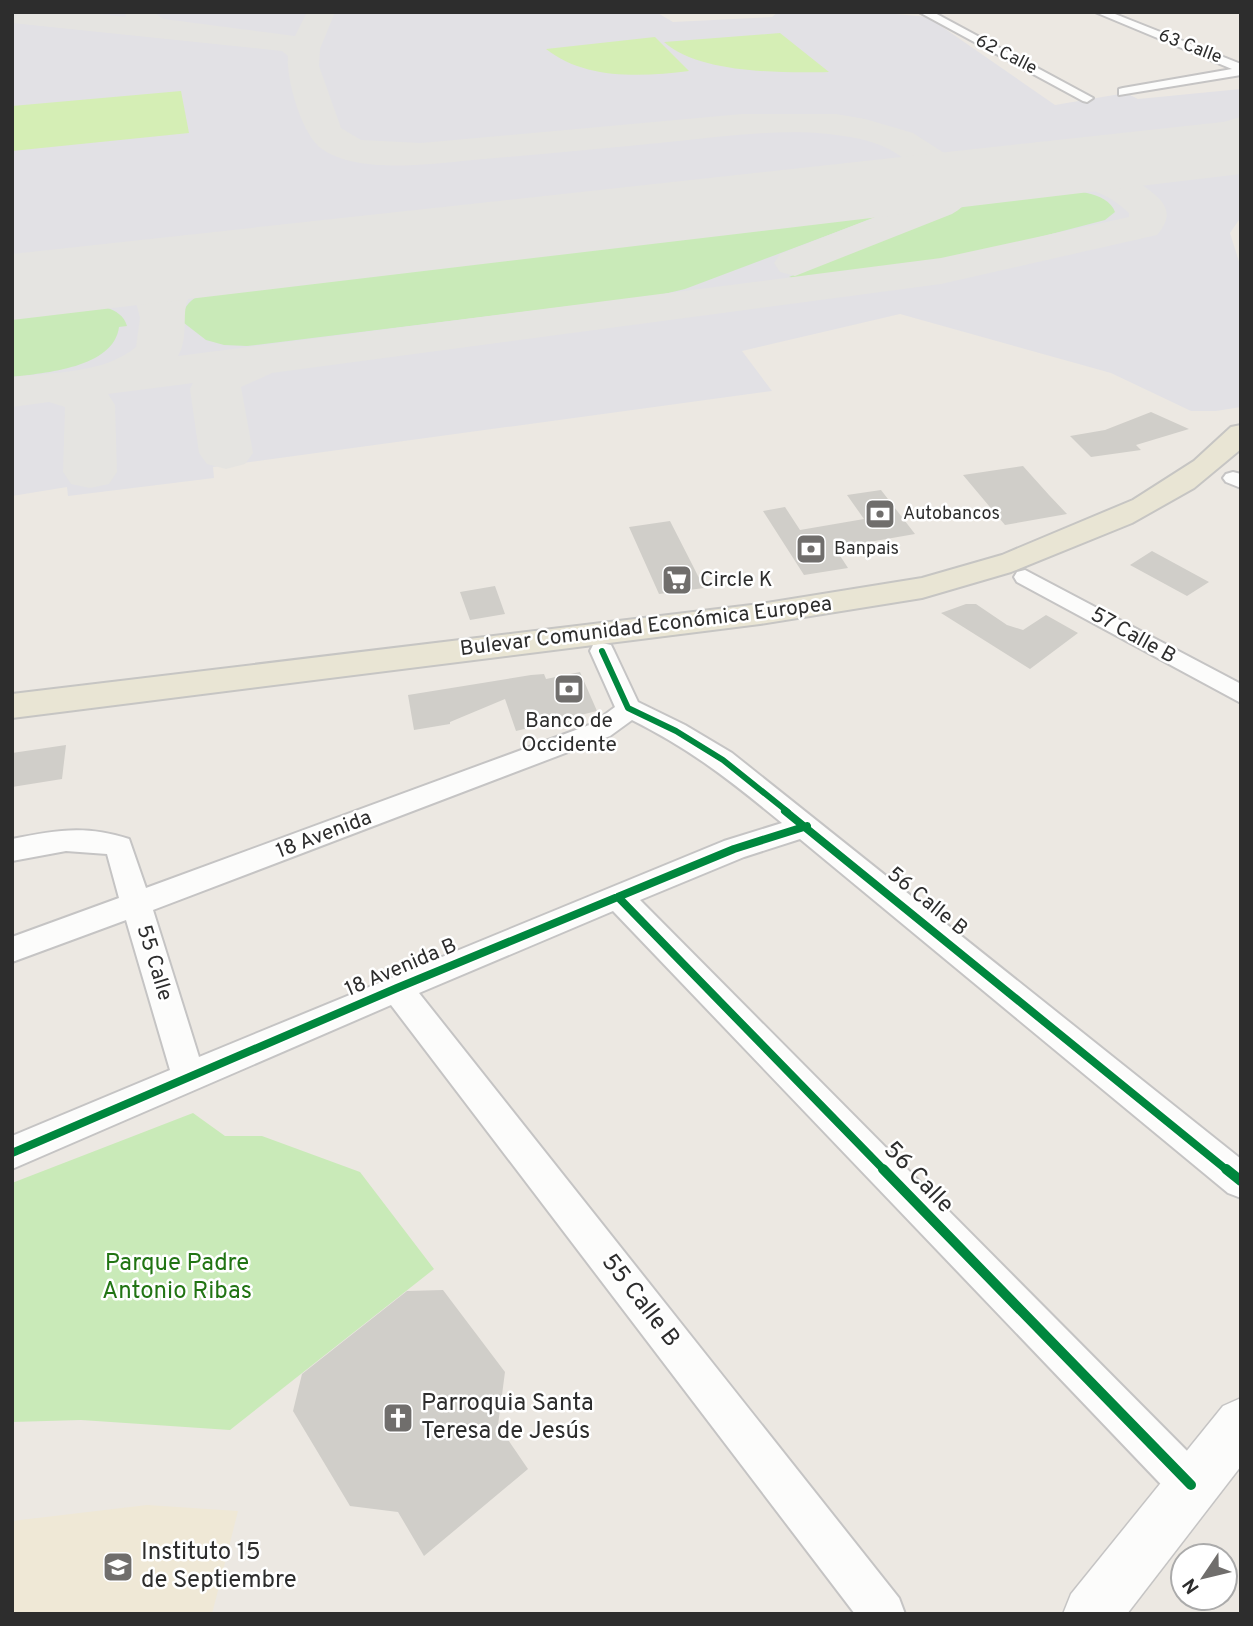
<svg xmlns="http://www.w3.org/2000/svg" width="1253" height="1626" font-family="Overpass,sans-serif">
	<rect width="100%" height="100%" fill="#ece8e2"/>
	<path fill="#efe8d6" d="M147,1505l91,6 -26,103h-200v-93z"/>
	<path fill="#e2e1e5" d="M12,12h644l17,10 99,-5 6,-5h96l54,5 127,88 71,-12 12,6 103,-10v128l-11,16 11,35v139l-25,4h-25l-80,-38 -211,-59 -158,37 30,40 -559,76 1,11 -146,18 -1,-9 -55,9z"/>
	<path fill="#c9eab8" d="M1048,189c19,0 60,2 67,23l-10,8 -149,39 -158,21 -9,-3 194,-80z
		M891,208l4,2 -210,79 -25,6 -413,51 -23,-1 -18,-5 -22,-17c-6,-27 31,-35 52,-39z
		M76,304c17,0 46,2 51,22l-8,1c-5,41 -75,46 -107,50v-66z
		M193,1113l32,23h37l98,36 74,97 -204,161 -149,-10 -69,2v-239z"/>
	<path fill="#d5eeb5" d="M780,33l49,39c-45,1 -130,2 -165,-30z
		M655,37l34,34c-47,6 -104,9 -143,-22z
		M181,91l8,42 -177,18v-45z"/>
	<g fill="none" stroke-linecap="round" stroke-linejoin="round">
		<path fill="#e5e4e1" fill-rule="evenodd" d="M12,12h70l44,5 -1,-5h28l11,7 131,17 12,-24h28l-15,37 -1,17 22,62 20,12 60,3 321,-29h94l29,5 48,14 31,20 26,27c-1,18 -2,25 -18,34l-157,62 -15,-4 -6,-9 6,-9 144,-56 6,-4 2,-12c-21,-21 -43,-37 -72,-43 -62,-14 -129,-3 -191,3 -69,7 -138,13 -206,19 -40,4 -107,12 -141,-12 -20,-14 -36,-69 -34,-93l-6,-5 -270,-28z
			M1241,117v24c-20,12 -37,26 -61,20l-5,-8c12,-17 45,-31 66,-36z
			M1136,148l13,3 5,8 -5,8 -19,8c21,19 53,30 27,60l-216,49 -669,89 -31,14 12,66 -8,11 -19,5 -19,-5 -8,-11 -9,-64 3,-6 -85,11 7,11 2,67 -8,12 -19,4 -19,-4 -8,-12 2,-65 -16,-5 -37,5v-30c40,-5 92,-3 124,-30l4,-29 -4,-16 -14,-7 -54,-7 -7,-9 7,-9c29,-8 63,-3 91,9 23,-14 49,-31 76,-24l6,9c-12,18 -36,19 -51,33 -10,10 0,40 -12,59l763,-98 188,-41v-4c-37,-35 -65,-23 -109,-34l-6,-8 6,-8 13,-3 65,6 10,-10z"/>
		<path fill="#e5e4e1" fill-rule="evenodd" d="M1241,120v54l-1229,146v-66z"/>
	</g>
	<path fill="#d0cec9" d="M1151,412l38,17 -53,16 5,5 -50,7 -21,-21 35,-6z
		M1023,466l26,29 18,19 -62,11 -42,-50z
		M881,490l34,44 -80,14 13,20 -44,7 -41,-64 22,-4 15,23 64,-11 -17,-24z
		M670,521l23,45 11,22 -45,6 -30,-67z
		M1152,551l57,31 -22,14 -57,-31z
		M495,586l10,28 -35,6 -10,-28z
		M966,604h10l31,21 16,5 23,-15 32,18 -48,36 -89,-56z
		M580,672l17,39 -81,20 -11,-32 -55,23v2l-36,6 -6,-35 123,-20 13,-1 2,5z
		M66,745l-4,34 -50,8v-34z
		M443,1290l62,82 -7,53 30,44 -104,87 -26,-44 -48,-6 -57,-95 9,-37 105,-83z"/>
	<g fill="none" stroke-linecap="round" stroke-linejoin="round">
		<g stroke="#c5c4c4" stroke-width="4">
			<path id="minor" d="M919,12h14l160,86 -6,4 -4,-1z
				M1095,12h15l131,52v11l-122,20v-6l4,-1 109,-19z
				M1233,472l8,2v14l-15,-6 -3,-4 3,-4z
				M1025,570l216,114v19l-224,-121 -3,-5 3,-5z
				M602,643l9,2 3,6 24,51 47,23 47,28 509,406v39l-13,-5 -428,-354 -56,18 -104,43 566,570 6,15 -6,15 -15,6 -15,-6 -563,-589 -194,82 480,605 6,16h-50l-464,-609 -379,164v-33l158,-66 -44,-150 -114,42v-25l107,-39 -12,-44 -41,-3 -54,10v-22c44,-9 74,-14 117,0l17,49 446,-164 23,-17 -25,-56 3,-6zM632,720c60,30 99,61 150,103l-58,18 -525,216 -46,-147 457,-174z"/>
		</g>
		<g stroke="#c5c4c4" stroke-width="3">
			<path id="tertiary" d="M1241,1398v68l-114,148h-64l8,-20 152,-188z"/>
		</g>
		<g stroke="#c6c5c3" stroke-width="4">
			<path id="primary" d="M1241,425v24l-47,39 -62,35 -121,49 -89,26 -162,26 -748,94v-24l748,-90 162,-26 80,-23 131,-55 61,-39 37,-34z"/>
		</g>
		<use href="#minor" fill="#fcfcfb" fill-rule="evenodd"/>
		<use href="#tertiary" fill="#fcfcfb" fill-rule="evenodd"/>
		<use href="#primary" fill="#e9e5d4" fill-rule="evenodd"/>
		<g stroke="#fff" stroke-width="10">
			<path id="cycleway-far2" d="M602,651l26,57 48,23 47,29 65,52"/>
		</g>
		<g stroke="#fff" stroke-width="12">
			<path id="cycleway-far1" d="M785,811l443,360
				M618,897l267,274
				M12,1153l385,-165 337,-139 73,-23"/>
		</g>
		<g stroke="#fff" stroke-width="14">
			<path id="cycleway" d="M883,1169l308,316
				M1226,1169l15,12"/>
		</g>
		<use href="#cycleway-far2" stroke="#00873e" stroke-width="6"/>
		<use href="#cycleway-far1" stroke="#00873e" stroke-width="8"/>
		<use href="#cycleway" stroke="#00873e" stroke-width="10"/>
	</g>
	<defs>
		<g id="bank-square" transform="scale(1.575)"><rect x="-9" y="-9" width="18" height="18" rx="4" fill="#706e6c" stroke="#fff"/><path d="M-6-4H6V4H-6ZM0-2.3a2.3 2.3 0 1 0 0 4.6a2.3 2.3 0 1 0 0-4.6Z" fill="#fff"/></g>
		<g id="supermarket-square" transform="scale(1.575)"><rect x="-9" y="-9" width="18" height="18" rx="4" fill="#706e6c" stroke="#fff"/><path d="M-6-5.5h2.5l.6 2H6L4.5 2H-2.5L-4.4-4H-6ZM-1.5 3.2a1.3 1.3 0 1 0 .1 0ZM3 3.2a1.3 1.3 0 1 0 .1 0Z" fill="#fff"/></g>
		<g id="church-square" transform="scale(1.575)"><rect x="-9" y="-9" width="18" height="18" rx="4" fill="#706e6c" stroke="#fff"/><path d="M-1.2-6h2.4v3.5h3.3v2.4h-3.3V6h-2.4V-.1h-3.3v-2.4h3.3Z" fill="#fff"/></g>
		<g id="school-square" transform="scale(1.575)"><rect x="-9" y="-9" width="18" height="18" rx="4" fill="#706e6c" stroke="#fff"/><path d="M0-5L7-2L0 1L-7-2ZM-4 1L0 2.5L4 1V4Q0 6-4 4Z" fill="#fff"/></g>
	</defs>
	<g fill-rule="evenodd">
		<use href="#bank-square" x="880" y="514"/>
		<use href="#bank-square" x="811" y="549"/>
		<use href="#supermarket-square" x="677" y="580"/>
		<use href="#bank-square" x="569" y="689"/>
		<use href="#church-square" x="398" y="1418"/>
		<use href="#school-square" x="118" y="1567"/>
	</g>
	<g text-anchor="middle" dominant-baseline="central" stroke-width="5" stroke-linejoin="round" paint-order="stroke">
		<g font-size="18" fill="#2d2d2d" stroke="#fff">
			<text transform="translate(1190 47) rotate(21)">63 Calle</text>
			<text transform="translate(1006 55) rotate(27)">62 Calle</text>
		</g>
		<g font-size="18" fill="#2d2d2d" stroke="#fff" text-anchor="start">
			<text x="903" y="514">Autobancos</text>
			<text x="834" y="549">Banpais</text>
		</g>
		<g font-size="21" fill="#2d2d2d" stroke="#fff" text-anchor="start">
			<text x="700" y="580">Circle K</text>
			<text x="569" y="721" text-anchor="middle">Banco de<tspan x="569" dy="24">Occidente</tspan></text>
		</g>
		<g font-size="21" fill="#2d2d2d" stroke="#fff">
			<text transform="translate(646 627) rotate(-7)">Bulevar Comunidad Económica Europea</text>
			<text transform="translate(1133 636) rotate(29)">57 Calle B</text>
			<text transform="translate(324 835) rotate(-21)">18 Avenida</text>
			<text transform="translate(927 902) rotate(39)">56 Calle B</text>
			<text transform="translate(154 963) rotate(73)">55 Calle</text>
			<text transform="translate(401 968) rotate(-23)">18 Avenida B</text>
		</g>
		<g font-size="24" fill="#2d2d2d" stroke="#fff">
			<text transform="translate(918 1178) rotate(46)">56 Calle</text>
			<text transform="translate(640 1301) rotate(52)">55 Calle B</text>
		</g>
		<g font-size="24" fill="#217413" stroke="#fff">
			<text x="177" y="1264">Parque Padre<tspan x="177" dy="28">Antonio Ribas</tspan></text>
		</g>
		<g font-size="24" fill="#2d2d2d" stroke="#fff" text-anchor="start">
			<text x="421" y="1404">Parroquia Santa<tspan x="421" dy="28">Teresa de Jesús</tspan></text>
			<text x="141" y="1553">Instituto 15<tspan x="141" dy="28">de Septiembre</tspan></text>
		</g>
	</g>
	<rect width="1253" height="1626" fill="none" stroke="#2d2d2d" stroke-width="28"/>
	<g transform="translate(1204 1577) rotate(235)"><circle r="33" fill="#ffffff" stroke="#ababab" stroke-width="2"/>
	<path d="M0-5L12 26L0 18L-12 26Z" fill="#706e6c"/>
	<text y="-10" font-size="19" font-weight="bold" text-anchor="middle" fill="#2d2d2d">N</text>
	</g>
</svg>
